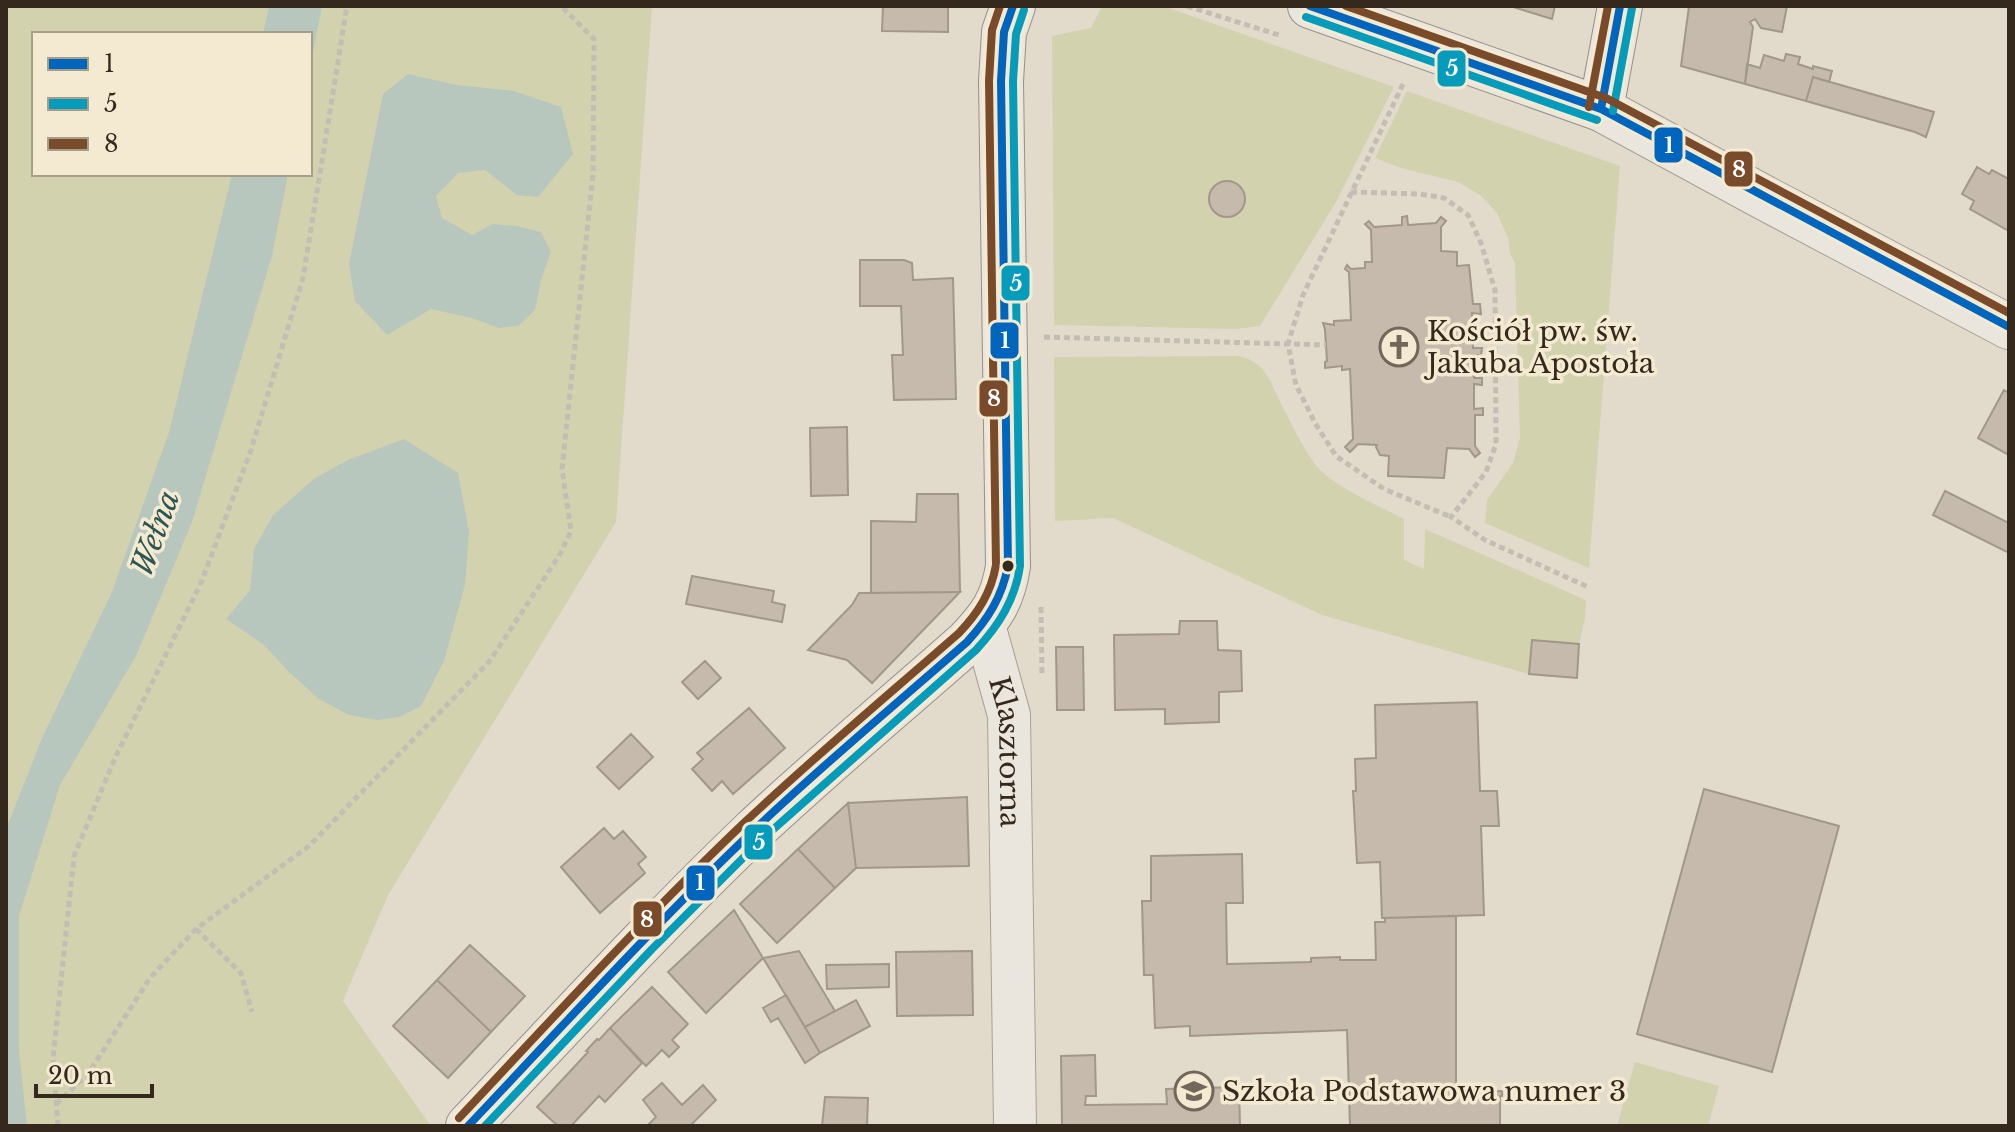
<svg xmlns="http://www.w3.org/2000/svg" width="2015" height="1132" font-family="'Libre Baskerville',serif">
	<rect width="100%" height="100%" fill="#e2dbcb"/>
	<path fill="#d2d2ae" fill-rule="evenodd" d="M6,6h646l-36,516 -228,373 -45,106 88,125h-425zM34,34h276v140h-276z
		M1102,6h61l231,81 -58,115 -76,124 -24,3 -182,-4 -2,-289 39,-8z
		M1407,91l213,75 -31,402 -104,-45 2,-23 26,-37 7,-25 -5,-175 -5,-10 -2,-15 -11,-25 -17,-18 -22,-13 -57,-14 -26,-10z
		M1239,356c30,7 32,30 45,54 10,18 19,38 31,54 18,23 63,41 89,55v41l20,9 1,-40 161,71 -1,18 -6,26 -47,-4 -3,34 -207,-59 -209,-97 -58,3 -1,-164z
		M1635,1062l84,24 -11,40h-91z"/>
	<path fill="#b7c7bd" d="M269,6h53l-12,62v-34h-47z
		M408,74l49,11 57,6 47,16 12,47 -35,43 -21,-2 -32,-25 -27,3 -22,23 6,22 30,17 21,-11 24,2 24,6 10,20 -10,28 -6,30 -17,16 -19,2 -27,-10 -41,-9 -44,26 -32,-34 -6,-37 34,-170z
		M232,174h56l-16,82 -80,266 -56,134 -76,129 -41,131v136l8,74h-21v-297l37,-93 69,-144 57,-160z
		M404,439l54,34 11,59 -4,53 -21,76 -23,45 -22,11 -22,3 -28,-5 -30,-16 -31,-28 -24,-26 -38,-26 24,-29 4,-41 19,-34 42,-37 33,-18z"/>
	<path fill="#c6baac" stroke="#a2978b" stroke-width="2" d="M883,6h65v26l-66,-1z
		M1510,6h45l-3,13z
		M1689,6h98l-5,26 -21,-4 -6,-9 -5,3 3,5 -8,57 -64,-18z
		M1786,54l14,3 -2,7 15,5v-3l19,5 -3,11 -16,-5 -7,24 -61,-17 2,-20 13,4 4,-13 20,6z
		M1813,77l121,35 -8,25 -11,-5 -109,-31z
		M1977,167l12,7 3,-4 17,9v48l-2,3 -37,-21 4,-8 -12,-7z
		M1209 199a18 18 0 1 1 36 0a18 18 0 1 1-36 0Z
		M1407,216l1,9 28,-2 5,-6 5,4 -5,6v24l16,1v14l12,-1 4,39h7l1,10 -9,-1 1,35h9l-1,7h-8l1,23h8v7l-8,-1v25l9,-1v7h-8v31l5,7 -5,4 -6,-8 -22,-1 -3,30 -56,-2 1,-20 -9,-1 -4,-8 1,-2 -19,-1 -8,8 -5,-5 8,-8 -3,-70 -8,1v-4l-17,2v-6l2,-1 -2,-31 -2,-7 11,2v-4l17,-1 -2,-48 -4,-3 2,-4 4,4 14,-1v-6h7l-1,-32 -6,-6 4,-3 5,6 28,-2v-8z
		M860,260h44l8,3 1,17 40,-2 3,121 -62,1 -2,-45h11l-2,-49h-41z
		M2004,390l5,3v62l-31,-17z
		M847,427l1,68 -37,1 -1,-68z
		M1945,491l64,32v30l-76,-38z
		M917,494h41l2,98 -89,1v-72l45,1z
		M692,576l82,15 -2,11 13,3 -3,17 -96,-18z
		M960,592l-88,91 -25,-23 -39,-10 44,-45 7,-12z
		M1180,621h37l1,29 23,1 1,40 -23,1v30l-54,2v-15l-50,1 -1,-75 65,-1z
		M1532,640l47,4 -2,34 -48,-4z
		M1056,647h27l1,63h-27z
		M705,661l16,17 -23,21 -16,-17z
		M1477,702l3,89h17l2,35h-18l3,89 -102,3 -2,-56 -23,1 -4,-72h3l-1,-32 21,-1 -1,-53z
		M749,708l36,40 -52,46 -11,-13 -10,10 -20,-22 11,-10 -6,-6z
		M631,734l22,23 -34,32 -22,-22z
		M1704,789l135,37 -67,246 -135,-38z
		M967,797l2,69 -113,2 -8,-65z
		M848,803l8,65 -21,20 -37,-39z
		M604,828l10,11 9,-8 23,26 -8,7 7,9 -45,40 -39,-46z
		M798,849l37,39 -58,55 -37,-39z
		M1242,854l1,49h-17l1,61 84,-2v-4l29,-1v3h36l-1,-38h10v-4l71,-2v177l46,-2v5h-2v30h-150l-3,-96 -157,6v-10l-35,2 -2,-53h-9l-2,-74h9v-45z
		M734,910l29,48 -57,55 -38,-41z
		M470,945l55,51 -34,36 -54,-52z
		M799,951l36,60 -30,16 -42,-69z
		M972,951l1,64 -76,1 -1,-64z
		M889,964v23l-62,2 -1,-24z
		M437,980l54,52 -43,46 -55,-52z
		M652,987l36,37 -16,16 7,7 -10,10 -7,-7 -16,16 -36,-38z
		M786,995l34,58 -15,10 -27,-45 -7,4 -8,-14z
		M856,1000l14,26 -50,27 -15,-26z
		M610,1028l32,35 -37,39 -6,-6 -28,30h-13l-21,-19 51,-55 -2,-1 11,-12 2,1z
		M1095,1055l1,41h-10l-1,9 82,-1 -1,-15 73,-2 1,39h-178l-1,-70z
		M662,1083l20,22 21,-20 13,15 -26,26h-43l9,-9 -13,-17z
		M825,1097l43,1 -1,28h-45z"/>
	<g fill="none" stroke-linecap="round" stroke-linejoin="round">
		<g stroke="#a7a094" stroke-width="44">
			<g id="minor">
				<path id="s1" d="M984,625l25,90 6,411"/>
			</g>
		</g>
		<g stroke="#a7a094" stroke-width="46">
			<path id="tertiary" d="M1601,109l162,88 246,130"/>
		</g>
		<g stroke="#979085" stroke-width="46">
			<path id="secondary" d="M1310,6l291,103 19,-103
				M468,1126c94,-99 186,-200 284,-294 70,-66 144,-127 215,-190 24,-25 36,-42 41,-76l-7,-485 3,-49 9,-26"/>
		</g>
		<path stroke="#c3bdb4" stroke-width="5" stroke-dasharray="6 4" stroke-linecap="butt" d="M1187,6l95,30
			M1403,84l-100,211 -15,49 8,41 19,38 21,33 48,33 67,28
			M1351,192l69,2 24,4 24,17 13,28 14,47 1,154 -10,28 -35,45 34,23 103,47
			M1044,337l282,8
			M1041,607l1,70
			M196,929l45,44 11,39
			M56,1104l32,-30 62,-96 46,-49 113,-83 180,-184 70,-106 12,-25 -9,-62 31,-295 1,-135 -33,-33
			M58,1126l-5,-67 21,-203 41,-98 86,-175 50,-133 52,-172 44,-272"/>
		<use href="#minor" stroke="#eae6dd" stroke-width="42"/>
		<use href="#tertiary" stroke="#eae6dd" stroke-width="44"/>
		<use href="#secondary" stroke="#eae6dd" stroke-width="44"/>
		<g stroke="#f4ead1" stroke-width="14">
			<path id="bus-1" d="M1310,6l291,103 408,218
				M1601,109l19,-103
				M468,1126c94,-99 185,-200 284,-294 69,-66 143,-127 215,-190 21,-23 35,-45 41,-76l-7,-485 3,-49 9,-26"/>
		</g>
		<g stroke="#f4ead1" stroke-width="14">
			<path id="bus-2" d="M1306,17l291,103
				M1613,111l19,-103
				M485,1126l167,-177 108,-108 216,-191c23,-25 39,-50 44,-84l-7,-485 3,-47 8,-24"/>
		</g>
		<g stroke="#f4ead1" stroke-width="14">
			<path id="bus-3" d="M1346,6l260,92 403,215
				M1589,107l19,-101
				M459,1118c94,-100 187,-202 286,-296 69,-65 142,-126 214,-189 19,-20 32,-40 37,-68l-7,-484 3,-51 8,-24"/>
		</g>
		<use href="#bus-1" stroke="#0065bd" stroke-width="8"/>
		<use href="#bus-2" stroke="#059cbc" stroke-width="8"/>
		<use href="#bus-3" stroke="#7a4b2a" stroke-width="8"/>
	</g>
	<defs>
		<g id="church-ring" transform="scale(2)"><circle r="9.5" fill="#f4ead1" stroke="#72675a" stroke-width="1.5"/><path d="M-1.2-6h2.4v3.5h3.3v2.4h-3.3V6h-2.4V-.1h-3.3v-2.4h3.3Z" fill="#72675a"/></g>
		<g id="school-ring" transform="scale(2)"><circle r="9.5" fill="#f4ead1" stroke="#72675a" stroke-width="1.5"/><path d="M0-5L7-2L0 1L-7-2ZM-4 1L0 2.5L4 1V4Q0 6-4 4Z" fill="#72675a"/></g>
	</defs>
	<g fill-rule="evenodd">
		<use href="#church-ring" x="1399" y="347"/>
		<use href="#school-ring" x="1194" y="1091"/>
	</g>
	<circle fill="#35291d" stroke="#f4ead1" stroke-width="3" cx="1008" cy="566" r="7"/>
	<g text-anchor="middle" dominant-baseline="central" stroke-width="7" stroke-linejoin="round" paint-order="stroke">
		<g font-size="28" fill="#35291d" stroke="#f4ead1" text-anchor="start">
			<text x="1427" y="331">Kościół pw. św.<tspan x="1427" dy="32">Jakuba Apostoła</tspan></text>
			<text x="1222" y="1091">Szkoła Podstawowa numer 3</text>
		</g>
		<g font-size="28" fill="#35291d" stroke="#f4ead1">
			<text stroke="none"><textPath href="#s1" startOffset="130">Klasztorna</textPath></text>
		</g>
		<g font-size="30" font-style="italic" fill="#2d5552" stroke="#f4ead1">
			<text transform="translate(155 533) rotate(-70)">Wełna</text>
		</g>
	</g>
	<g stroke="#f4ead1" stroke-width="3">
		<rect x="1436" y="49" width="31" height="39" rx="8" fill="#059cbc"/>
		<rect x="1653" y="126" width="31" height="38" rx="8" fill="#0065bd"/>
		<rect x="1723" y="150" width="31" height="38" rx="8" fill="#7a4b2a"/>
		<rect x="1000" y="264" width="31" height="38" rx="8" fill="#059cbc"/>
		<rect x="989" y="321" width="31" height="39" rx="8" fill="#0065bd"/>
		<rect x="978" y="379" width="31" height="39" rx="8" fill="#7a4b2a"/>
		<rect x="743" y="823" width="31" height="38" rx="8" fill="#059cbc"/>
		<rect x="685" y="864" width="31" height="38" rx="8" fill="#0065bd"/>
		<rect x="632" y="900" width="31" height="38" rx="8" fill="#7a4b2a"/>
	</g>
	<g font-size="22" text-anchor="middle" font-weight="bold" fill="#fff">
		<text x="1452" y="76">5</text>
		<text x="1669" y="153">1</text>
		<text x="1739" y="177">8</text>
		<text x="1016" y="291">5</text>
		<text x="1005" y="348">1</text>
		<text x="994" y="406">8</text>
		<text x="759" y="850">5</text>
		<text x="700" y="890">1</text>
		<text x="647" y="927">8</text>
	</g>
	<rect width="2015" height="1132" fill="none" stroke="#35291d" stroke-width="16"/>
	<rect x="32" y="32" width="280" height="144" fill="#f4ead1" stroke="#a89d89" stroke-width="2"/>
	<rect x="48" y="58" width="40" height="12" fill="#0065bd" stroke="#a89d89" stroke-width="2"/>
	<text x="104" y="72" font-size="24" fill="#35291d">1</text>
	<rect x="48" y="98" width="40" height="12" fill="#059cbc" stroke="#a89d89" stroke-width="2"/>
	<text x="104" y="112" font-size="24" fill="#35291d">5</text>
	<rect x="48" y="138" width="40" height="12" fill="#7a4b2a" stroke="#a89d89" stroke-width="2"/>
	<text x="104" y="152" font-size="24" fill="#35291d">8</text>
	<path d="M36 1084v12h116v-12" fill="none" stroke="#35291d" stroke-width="4"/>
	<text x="48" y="1084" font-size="24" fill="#35291d" stroke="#f4ead1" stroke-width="6" paint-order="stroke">20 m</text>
</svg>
